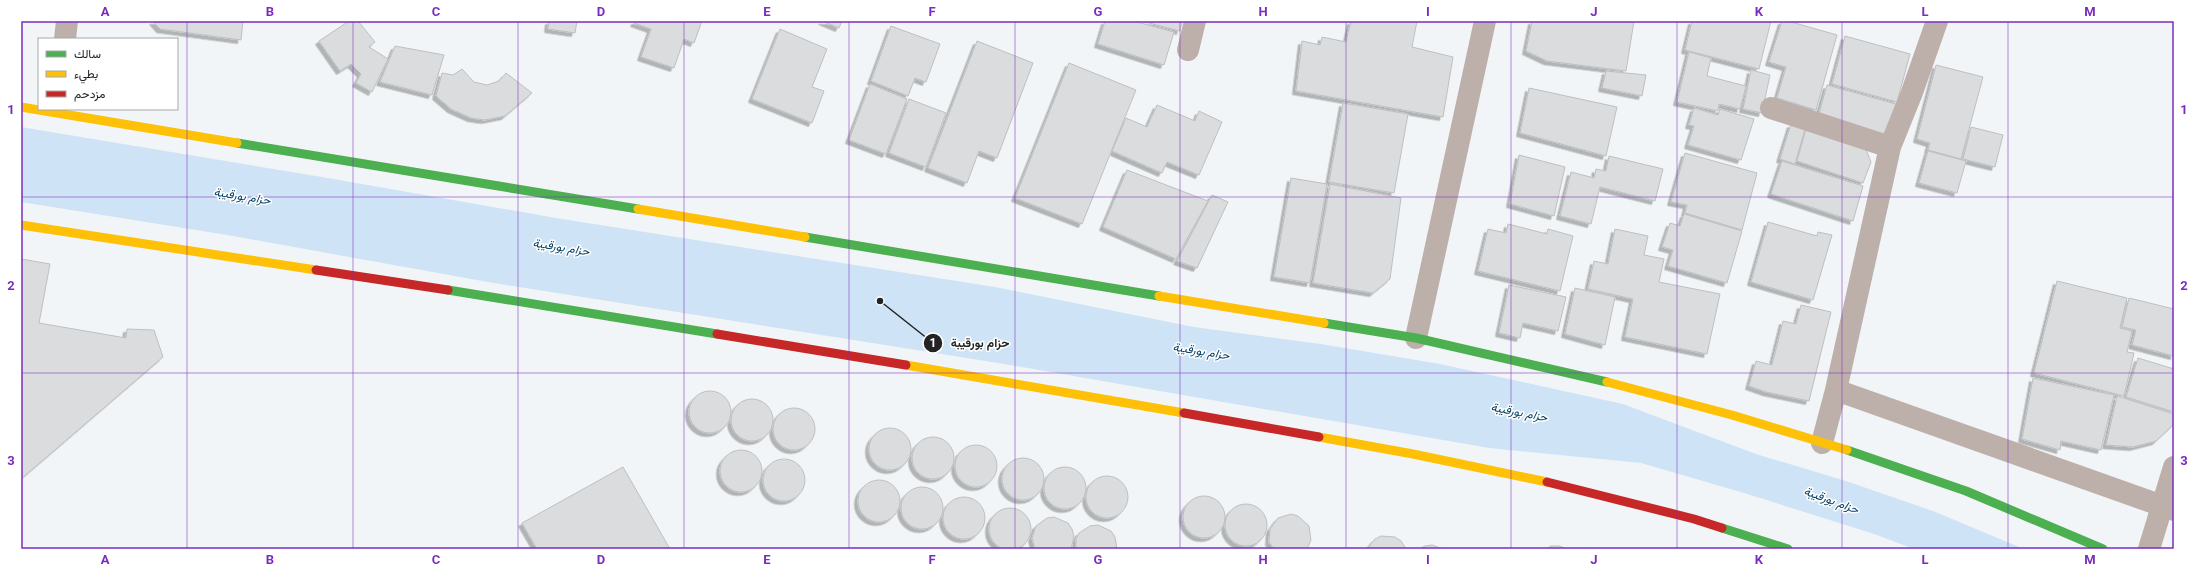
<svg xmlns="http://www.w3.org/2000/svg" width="2195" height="570" font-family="Georgia,Vazirmatn,serif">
	<defs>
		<filter id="shadow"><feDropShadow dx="-3.5" dy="3.5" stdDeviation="0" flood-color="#0004"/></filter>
	</defs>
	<rect width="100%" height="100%" fill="#f2f5f7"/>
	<path fill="#cee4f6" d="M21,127l307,51 228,40 439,69 199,40 127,17 119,20 183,40 133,50 90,27 87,30 91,38h-110l-40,-15 -130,-41 -103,-30 -152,-15 -491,-85 -510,-81 -261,-47 -206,-33z"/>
	<path fill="#dadcde" stroke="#bdbfc1" filter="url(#shadow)" d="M153,21h90l-2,19 -81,-11z
		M349,21h9l17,21 -6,5 19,12 -16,33 -16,-9 5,-9 -10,-10 -11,7 -21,-30z
		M549,21h28l-2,12 -27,-4z
		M635,21h67l-8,22 -10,-4 -10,29 -33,-11 10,-28 -17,-6z
		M822,21h20l-3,7z
		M1105,21h28l41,11 -10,33 -66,-21z
		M1141,21h41l-2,10z
		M1351,21h66l-5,26 41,10 -10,60 -147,-26 6,-50 18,4 2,-8 24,5z
		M1532,21h102l-8,50 -79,-10 -21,-10z
		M1692,21h79l-12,48 -74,-19z
		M1782,21h6l49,14 -21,75 -39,-12 9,-31 -17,-5z
		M891,26l49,18 -14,38 -11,-4 -7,18 -37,-15z
		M780,29l47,20 -15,38 12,4 -12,32 -60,-24z
		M1845,36l65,18 -13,48 -65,-18z
		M977,41l56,22 -36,95 -18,-7 -12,32 -39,-15z
		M395,46l49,9 -12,40 -52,-13z
		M1689,52l22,6 -4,18 39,10 -6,23 -21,-5 -1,7 -41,-9z
		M1069,63l67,27 -54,134 -67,-26z
		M1936,65l47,12 -22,82 -33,-9 2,-7 -13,-4z
		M462,69l12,13 13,3 12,-4 7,-8 26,20 -27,23 -20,4 -14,-2 -20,-9 -15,-13 6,-23 11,2z
		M1751,70l19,5 -8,38 -19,-4z
		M1606,71l40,4 -4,21 -40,-8z
		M870,84l37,15 -21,55 -37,-14z
		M1827,85l69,19 -9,33 -69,-20z
		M1529,88l88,19 -11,49 -86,-23z
		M909,99l37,14 -20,54 -37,-14z
		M1343,103l65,11 -14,79 -65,-11z
		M1157,105l38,16 4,-10 23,11 -23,53 -32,-13 -5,11 -50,-22 14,-33 21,9z
		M1694,108l24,7 2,-6 34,10 -13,41 -53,-15 6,-19 -5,-1z
		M1791,124l14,5 -10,35 -15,-5z
		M1971,127l32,8 -8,32 -32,-8z
		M1806,129l59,18 6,15 -8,21 -66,-22z
		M1928,151l38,10 -9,32 -38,-10z
		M1685,153l72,20 -15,57 -57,-17 2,-8 -16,-3z
		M1519,155l46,12 -11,49 -44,-12z
		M1609,156l54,13 -8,32 -55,-14 -9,37 -31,-8 11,-44 23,6 2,-9 10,2z
		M1782,161l81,25 -10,35 -82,-27z
		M1127,170l81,31 -32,58 -73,-32z
		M1291,178l36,6 -17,99 -36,-6z
		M1330,184l71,14 -11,81 -17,14 -60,-10z
		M1212,195l16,7 -31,66 -20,-7z
		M1684,214l58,17 -15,52 -59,-17 5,-16 -11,-3 8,-24 10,3z
		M1768,222l49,14 1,-4 14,3 -19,65 -62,-18z
		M1508,224l39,10 1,-5 25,7 -13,55 -82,-20 10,-42 18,4z
		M1615,229l33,7 -4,19 20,4 -5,23 61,12 -13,60 -82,-17 8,-38 -45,-10 6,-28 14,3z
		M21,259l29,5 -11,59 87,15 1,-9 27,1 9,27 -142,122z
		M2057,281l70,17 -7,30 12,3 -5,21 7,1 -10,43 -90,-23z
		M1509,285l57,12 -8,34 -35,-8 -3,15 -21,-5z
		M1575,288l40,9 -10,48 -40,-11z
		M2129,298l45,11v47l-42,-11 4,-15 -14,-3z
		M1801,305l30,7 -22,89 -43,-9 -17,-6 7,-25 16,4 11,-44 13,3z
		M2138,358l36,11v43l-48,-15z
		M2033,378l81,17 -13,55 -40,-9 -1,9 -38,-11z
		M689 412a21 21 0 1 1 42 0a21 21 0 1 1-42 0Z
		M2117,396l57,18v10l-18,17 -23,6 -27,-2z
		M731 420a21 21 0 1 1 42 0a21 21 0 1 1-42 0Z
		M773 429a21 21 0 1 1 42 0a21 21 0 1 1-42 0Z
		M869 449a21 21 0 1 1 42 0a21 21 0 1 1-42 0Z
		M912 458a21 21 0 1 1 42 0a21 21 0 1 1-42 0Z
		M955 466a21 21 0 1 1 42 0a21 21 0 1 1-42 0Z
		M720 471a21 21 0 1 1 42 0a21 21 0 1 1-42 0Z
		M1002 479a21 21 0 1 1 42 0a21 21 0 1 1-42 0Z
		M763 480a21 21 0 1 1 42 0a21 21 0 1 1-42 0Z
		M623,467l47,82h-133l-15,-26z
		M1044 488a21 21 0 1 1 42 0a21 21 0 1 1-42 0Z
		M1086 497a21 21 0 1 1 42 0a21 21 0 1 1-42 0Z
		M858 501a21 21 0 1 1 42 0a21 21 0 1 1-42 0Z
		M901 508a21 21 0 1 1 42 0a21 21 0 1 1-42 0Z
		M1183 517a21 21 0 1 1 42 0a21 21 0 1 1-42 0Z
		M943 518a21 21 0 1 1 42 0a21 21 0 1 1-42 0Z
		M1225 525a21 21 0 1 1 42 0a21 21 0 1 1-42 0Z
		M989 529a21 21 0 1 1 42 0a21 21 0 1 1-42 0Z
		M1291,514l7,2 11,10 2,14 -3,7 -2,2h-32l-5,-7 1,-13 8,-11z
		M1054,517l14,6 4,6 2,7 -3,13h-36l-3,-11 4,-12 11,-8z
		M1098,525l13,6 4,6 2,12h-41v-10l3,-6 11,-7z
		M1381,536l14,1 6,4 5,8h-39l8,-10z
		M1432,545l11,4h-24l6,-3z
		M1551,546h8l8,3h-21z"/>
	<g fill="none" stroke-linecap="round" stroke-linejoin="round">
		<path stroke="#bdb0aa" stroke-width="22" d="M65,39l2,-18
			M1188,50l7,-29
			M1771,108l119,39 -54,243 -14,53
			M1890,147l21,-52 26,-74
			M1416,338l69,-317
			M1836,390l338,120
			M2149,549l25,-82"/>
		<path stroke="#4caf50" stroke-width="9" d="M237,143l401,66
			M805,237l354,59
			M448,290l269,44
			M1324,323l92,15 191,44
			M1847,450l119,41 137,58
			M1722,528l66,21"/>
		<path stroke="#ffc107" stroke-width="9" d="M21,107l216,36
			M638,209l167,28
			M21,225l295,45
			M1159,296l165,27
			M906,365l278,48
			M1607,382l125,33 115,35
			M1319,437l94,17 134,28"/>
		<path stroke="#c62828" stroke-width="9" d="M316,270l132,20
			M717,334l189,31
			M1184,413l135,24
			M1547,482l147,37 28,9"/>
	</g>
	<path fill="none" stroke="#7b2cbf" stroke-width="1" stroke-opacity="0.55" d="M187,21v528M353,21v528M518,21v528M684,21v528M849,21v528M1015,21v528M1180,21v528M1346,21v528M1511,21v528M1677,21v528M1842,21v528M2008,21v528M21,197h2153M21,373h2153"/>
	<g text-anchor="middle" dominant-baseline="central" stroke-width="3" stroke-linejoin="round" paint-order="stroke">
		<g font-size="12" font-style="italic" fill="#013f67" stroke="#fff">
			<text transform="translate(242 197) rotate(9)">حزام بورقيبة</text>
			<text transform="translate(561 248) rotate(9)">حزام بورقيبة</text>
			<text transform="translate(1201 352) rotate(9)">حزام بورقيبة</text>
			<text transform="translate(1519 413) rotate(11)">حزام بورقيبة</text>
			<text transform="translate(1831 501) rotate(20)">حزام بورقيبة</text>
		</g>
	</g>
	<path fill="none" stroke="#222325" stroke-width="1.5" d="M880 301L933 343"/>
	<g fill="#222325" stroke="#fff" stroke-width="1.5">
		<circle cx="880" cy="301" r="4"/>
		<circle cx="933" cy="343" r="10"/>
	</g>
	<g font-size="12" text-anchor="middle" font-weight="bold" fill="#fff">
		<text x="933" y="347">1</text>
	</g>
	<g font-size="12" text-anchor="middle" font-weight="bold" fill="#222325" stroke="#fff" stroke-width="3" stroke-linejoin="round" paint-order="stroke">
		<text x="980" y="347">حزام بورقيبة</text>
	</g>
	<rect width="2195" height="570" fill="none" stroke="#ffffff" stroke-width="44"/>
	<rect x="38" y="38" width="140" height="72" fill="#ffffff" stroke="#a7a7a8"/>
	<rect x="46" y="51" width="20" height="6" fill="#4caf50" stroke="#a7a7a8"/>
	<text x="74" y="58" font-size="12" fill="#222325">سالك</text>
	<rect x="46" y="71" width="20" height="6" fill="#ffc107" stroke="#a7a7a8"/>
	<text x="74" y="78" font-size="12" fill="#222325">بطيء</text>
	<rect x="46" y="91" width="20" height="6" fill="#c62828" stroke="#a7a7a8"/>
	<text x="74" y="98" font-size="12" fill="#222325">مزدحم</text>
	<rect x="22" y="22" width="2151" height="526" fill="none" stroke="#7b2cbf" stroke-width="1.5"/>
	<g font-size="13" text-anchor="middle" font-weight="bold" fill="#7b2cbf">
		<text x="105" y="16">A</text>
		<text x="270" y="16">B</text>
		<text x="436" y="16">C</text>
		<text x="601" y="16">D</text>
		<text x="767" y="16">E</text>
		<text x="932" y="16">F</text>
		<text x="1098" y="16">G</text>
		<text x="1263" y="16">H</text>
		<text x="1428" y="16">I</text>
		<text x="1594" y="16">J</text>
		<text x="1759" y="16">K</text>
		<text x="1925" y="16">L</text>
		<text x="2090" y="16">M</text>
		<text x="11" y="114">1</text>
		<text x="2184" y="114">1</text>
		<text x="11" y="290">2</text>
		<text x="2184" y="290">2</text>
		<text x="11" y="465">3</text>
		<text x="2184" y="465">3</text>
		<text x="105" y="564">A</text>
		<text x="270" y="564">B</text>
		<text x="436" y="564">C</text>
		<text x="601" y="564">D</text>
		<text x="767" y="564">E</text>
		<text x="932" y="564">F</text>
		<text x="1098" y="564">G</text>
		<text x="1263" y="564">H</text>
		<text x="1428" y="564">I</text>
		<text x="1594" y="564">J</text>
		<text x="1759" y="564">K</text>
		<text x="1925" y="564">L</text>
		<text x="2090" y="564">M</text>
	</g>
</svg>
